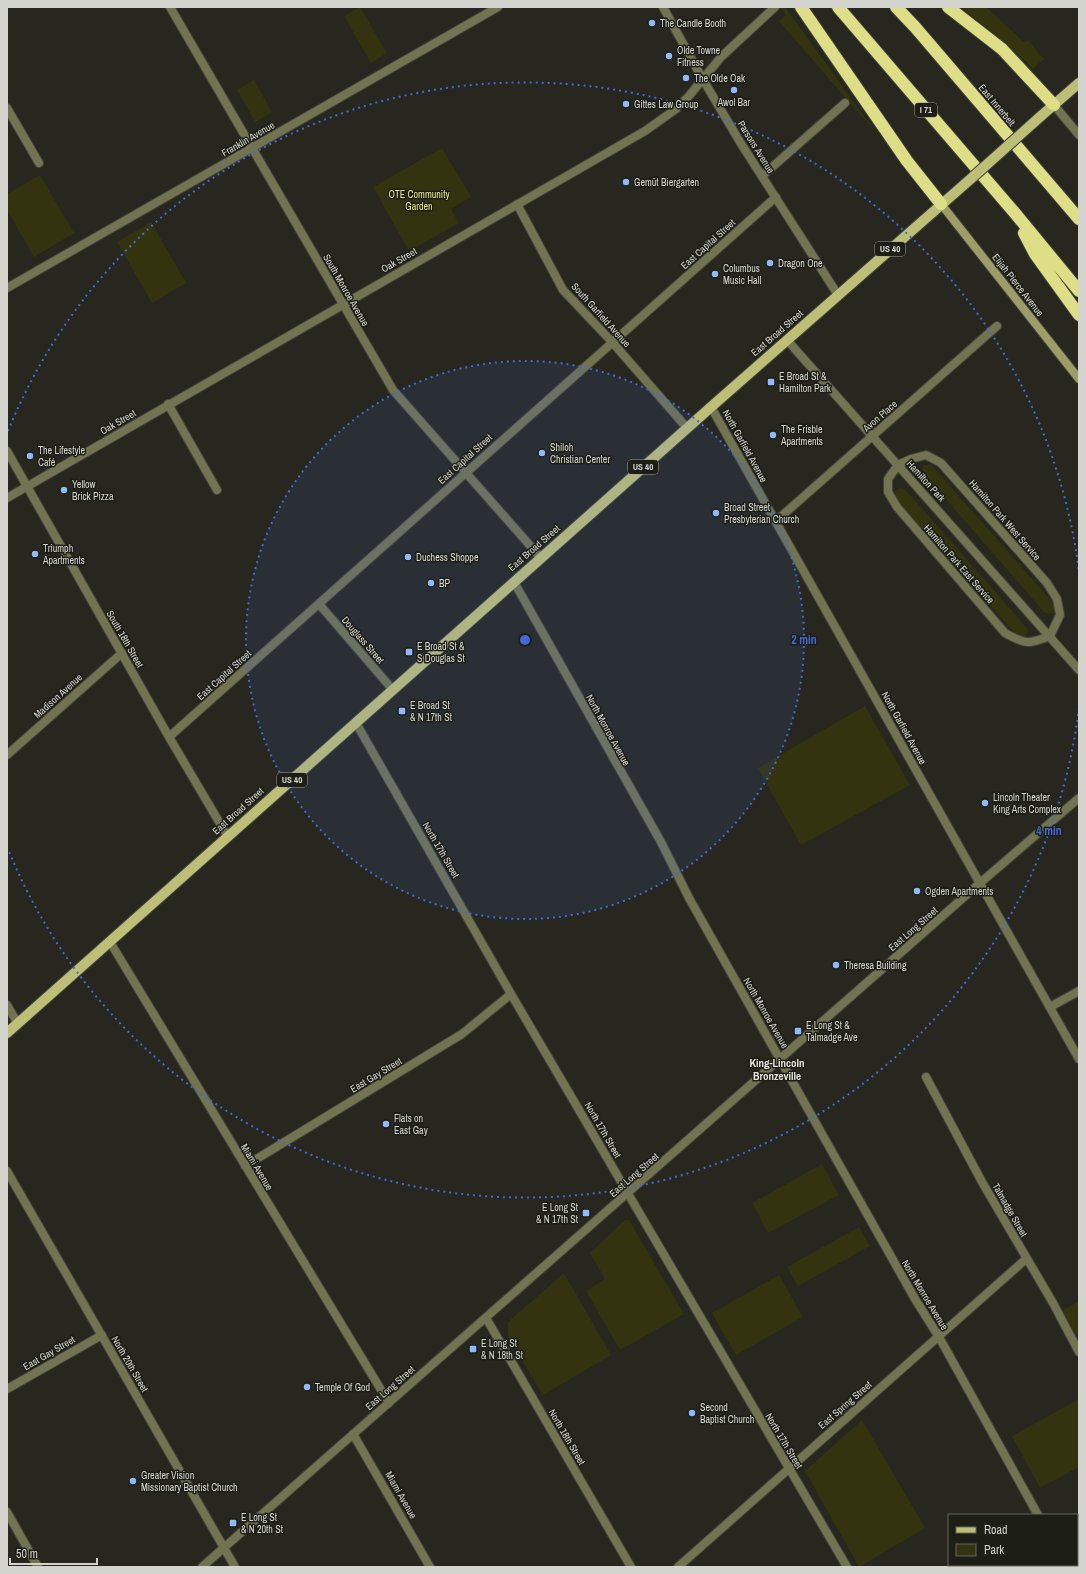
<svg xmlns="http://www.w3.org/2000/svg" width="1086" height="1574" font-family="'Archivo Narrow',sans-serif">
	<rect width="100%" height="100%" fill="#272720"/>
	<path fill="#33330f" d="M360,7l27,46 -16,10 -27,-47z
		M780,7h5l95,131 -101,-117 7,-6z
		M961,7h25l39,36 3,-3 16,19 -11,10 -30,-28z
		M254,80l18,32 -17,10 -18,-32z
		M442,148l29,49 -20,12 8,14 -50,28 -36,-64z
		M40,175l34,58 -40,24 -27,-47v-16z
		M151,222l35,61 -34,20 -35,-61z
		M925,465h6l4,4 114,129 6,11 -3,4 -4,1 -4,-2 -120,-138 -2,-6z
		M900,488l6,2 120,137 2,3 -2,6 -6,1 -8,-7 -114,-129 -3,-7 1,-4z
		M865,706l45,79 -109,60 -43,-77z
		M822,1164l17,31 -71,38 -16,-30z
		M625,1220h4l55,94 -64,36 -34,-59 19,-12 -15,-26z
		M859,1227l11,19 -72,40 -11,-19z
		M564,1273l47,82 -68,40 -35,-58v-15z
		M779,1275l24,42 -67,38 -24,-42z
		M1079,1301v32l-3,2 -14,-24z
		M1079,1399v68l-39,21 -28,-52z
		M862,1420l63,108 -66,39 -54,-96z"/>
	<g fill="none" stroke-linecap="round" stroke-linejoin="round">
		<g stroke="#43433c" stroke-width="10">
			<path id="minor" d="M170,7l223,383 148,168
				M7,108l32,55
				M762,176l83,-73
				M517,204l46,86 50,53 74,85
				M7,288l491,-281
				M787,340l292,330
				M168,404l49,86
				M711,407l368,652
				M7,451l162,286 59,100
				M926,455l15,8 106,120 10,16 3,16 -10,21c-21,8 -24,9 -45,-3l-108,-126 -9,-15v-13l10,-14 13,-6z
				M7,498l638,-367 31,-22 13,-13 32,-39 54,-50
				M776,521l221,-195
				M514,582l147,260 28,56 226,401 24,38 99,178
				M319,604l74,86
				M356,723l155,271 336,573
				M169,737l607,-540
				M7,755l115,-102
				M110,942l279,461
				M7,1005l11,19
				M1050,1007l29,-16
				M926,1077l56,105 71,121 26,49
				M245,1166l217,-132 49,-40
				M7,1171l228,396
				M486,1318l145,249
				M7,1389l95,-54
				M353,1434l77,133
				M7,1512l31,55
				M1065,1565l1,2
				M678,1567l348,-308"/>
		</g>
		<g stroke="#43433c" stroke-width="10">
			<path id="tertiary" d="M663,7l39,71 38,64 98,153
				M1054,105l25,30
				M202,1567l778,-684 99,-85"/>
		</g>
		<g stroke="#43433c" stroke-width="10">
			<path id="secondary" d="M941,204l138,175"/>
		</g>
		<g stroke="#43433c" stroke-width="12">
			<path id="primary" d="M1041,116l38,-33
				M7,1033l704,-626 263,-231"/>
		</g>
		<g stroke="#43433c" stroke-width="14">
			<path id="motorway" d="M801,7l106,154 34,43
				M838,7l176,205 65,79
				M896,7l19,20 164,192
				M948,7l54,42 52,56
				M1024,233l11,21 44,61"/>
		</g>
		<use href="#minor" stroke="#727351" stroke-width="8"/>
		<use href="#tertiary" stroke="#727351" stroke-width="8"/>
		<use href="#secondary" stroke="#9d9e67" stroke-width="8"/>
		<use href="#primary" stroke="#bebf77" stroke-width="10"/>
		<use href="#motorway" stroke="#ddde86" stroke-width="12"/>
		<g stroke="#43433c" stroke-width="12" stroke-linecap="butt">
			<path id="primary-bridge" d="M974,176l67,-60"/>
		</g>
		<use href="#primary-bridge" stroke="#bebf77" stroke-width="10"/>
	</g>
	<circle cx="525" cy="640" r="279" fill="#4269d6" fill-opacity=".12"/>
	<g fill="none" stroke="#4269d6" stroke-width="2" stroke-dasharray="2 4">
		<circle cx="525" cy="640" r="279"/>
		<path d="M1079 708A558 558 0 0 1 8 849M8 431A558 558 0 0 1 1079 572"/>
	</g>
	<g fill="#8eb9fc" stroke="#1d1e16" stroke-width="1.5">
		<circle cx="652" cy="23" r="4"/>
		<circle cx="669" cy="56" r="4"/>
		<circle cx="686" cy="78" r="4"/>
		<circle cx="734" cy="90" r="4"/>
		<circle cx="626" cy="104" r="4"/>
		<circle cx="626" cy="182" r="4"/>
		<circle cx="770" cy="263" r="4"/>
		<circle cx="715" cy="274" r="4"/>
		<rect x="767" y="378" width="8" height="8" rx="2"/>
		<circle cx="773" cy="435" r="4"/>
		<circle cx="542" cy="453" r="4"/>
		<circle cx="30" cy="456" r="4"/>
		<circle cx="64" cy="490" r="4"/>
		<circle cx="716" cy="513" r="4"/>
		<circle cx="35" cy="554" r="4"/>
		<circle cx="408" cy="557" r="4"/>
		<circle cx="431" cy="583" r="4"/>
		<rect x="405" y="648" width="8" height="8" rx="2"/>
		<rect x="398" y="707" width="8" height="8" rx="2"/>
		<circle cx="985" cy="803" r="4"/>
		<circle cx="917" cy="891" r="4"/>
		<circle cx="836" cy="965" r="4"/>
		<rect x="794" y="1027" width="8" height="8" rx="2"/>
		<circle cx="386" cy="1124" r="4"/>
		<rect x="582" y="1209" width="8" height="8" rx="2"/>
		<rect x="469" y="1345" width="8" height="8" rx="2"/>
		<circle cx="307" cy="1387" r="4"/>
		<circle cx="692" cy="1413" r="4"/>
		<circle cx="133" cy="1481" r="4"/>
		<rect x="229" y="1519" width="8" height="8" rx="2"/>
	</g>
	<g text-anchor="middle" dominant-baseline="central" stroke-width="3" stroke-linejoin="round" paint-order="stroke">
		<g fill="#1d1e16" stroke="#9d9d98" stroke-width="1">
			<rect x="915" y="103" width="22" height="14" rx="3"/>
			<rect x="875" y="242" width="30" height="14" rx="3"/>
			<rect x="628" y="460" width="30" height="14" rx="3"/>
			<rect x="277" y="773" width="30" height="14" rx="3"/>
		</g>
		<g font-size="9" font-weight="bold" fill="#d4d4cf">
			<text x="926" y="110">I 71</text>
			<text x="890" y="249">US 40</text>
			<text x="643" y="467">US 40</text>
			<text x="292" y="780">US 40</text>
		</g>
		<g font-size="10" fill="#d4d4cf" stroke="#1d1e16" text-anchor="start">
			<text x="660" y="23">The Candle Booth</text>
			<text x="677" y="50">Olde Towne<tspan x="677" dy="12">Fitness</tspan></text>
			<text x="694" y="78">The Olde Oak</text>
			<text x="734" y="102" text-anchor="middle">Awol Bar</text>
			<text x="634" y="104">Gittes Law Group</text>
			<text x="634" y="182">Gemüt Biergarten</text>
			<text x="778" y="263">Dragon One</text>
			<text x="723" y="268">Columbus<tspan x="723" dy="12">Music Hall</tspan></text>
			<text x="779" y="376">E Broad St &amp;<tspan x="779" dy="12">Hamilton Park</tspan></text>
			<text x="781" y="429">The Frisble<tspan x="781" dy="12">Apartments</tspan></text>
			<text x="550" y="447">Shiloh<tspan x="550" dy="12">Christian Center</tspan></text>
			<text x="38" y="450">The Lifestyle<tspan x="38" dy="12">Café</tspan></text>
			<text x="72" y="484">Yellow<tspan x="72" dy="12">Brick Pizza</tspan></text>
			<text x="724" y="507">Broad Street<tspan x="724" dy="12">Presbyterian Church</tspan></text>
			<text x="43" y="548">Triumph<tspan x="43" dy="12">Apartments</tspan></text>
			<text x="416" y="557">Duchess Shoppe</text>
			<text x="439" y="583">BP</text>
			<text x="417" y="646">E Broad St &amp;<tspan x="417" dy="12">S Douglas St</tspan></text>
			<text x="410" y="705">E Broad St<tspan x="410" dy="12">&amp; N 17th St</tspan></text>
			<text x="993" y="797">Lincoln Theater<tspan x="993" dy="12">King Arts Complex</tspan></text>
			<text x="925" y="891">Ogden Apartments</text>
			<text x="844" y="965">Theresa Building</text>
			<text x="806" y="1025">E Long St &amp;<tspan x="806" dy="12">Talmadge Ave</tspan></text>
			<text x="394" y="1118">Flats on<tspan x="394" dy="12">East Gay</tspan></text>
			<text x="578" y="1207" text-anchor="end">E Long St<tspan x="578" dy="12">&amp; N 17th St</tspan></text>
			<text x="481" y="1343">E Long St<tspan x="481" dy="12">&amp; N 18th St</tspan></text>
			<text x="315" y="1387">Temple Of God</text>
			<text x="700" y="1407">Second<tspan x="700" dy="12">Baptist Church</tspan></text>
			<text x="141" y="1475">Greater Vision<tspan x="141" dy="12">Missionary Baptist Church</tspan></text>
			<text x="241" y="1517">E Long St<tspan x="241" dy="12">&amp; N 20th St</tspan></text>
		</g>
		<g font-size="10" fill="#d4d4cf" stroke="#1d1e16">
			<text transform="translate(997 105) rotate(50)">East Innerbelt</text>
			<text transform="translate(248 139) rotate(-30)">Franklin Avenue</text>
			<text transform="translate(756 147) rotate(58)">Parsons Avenue</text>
			<text transform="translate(708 244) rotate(-42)">East Capital Street</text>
			<text transform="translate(399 260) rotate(-30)">Oak Street</text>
			<text transform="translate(1018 285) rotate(52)">Elijah Pierce Avenue</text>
			<text transform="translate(346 290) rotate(60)">South Monroe Avenue</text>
			<text transform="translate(601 315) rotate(48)">South Garfield Avenue</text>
			<text transform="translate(777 333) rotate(-41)">East Broad Street</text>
			<text transform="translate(880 416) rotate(-41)">Avon Place</text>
			<text transform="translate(118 422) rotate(-30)">Oak Street</text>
			<text transform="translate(745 446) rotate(61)">North Garfield Avenue</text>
			<text transform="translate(465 459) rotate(-42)">East Capital Street</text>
			<text transform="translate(926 481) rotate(48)">Hamilton Park</text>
			<text transform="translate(1005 520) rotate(49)">Hamilton Park West Service</text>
			<text transform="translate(534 548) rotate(-41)">East Broad Street</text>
			<text transform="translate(959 564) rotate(49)">Hamilton Park East Service</text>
			<text transform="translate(125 639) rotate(60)">South 18th Street</text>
			<text transform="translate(363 640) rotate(49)">Douglass Street</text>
			<text transform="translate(224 675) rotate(-42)">East Capital Street</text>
			<text transform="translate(58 696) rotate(-42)">Madison Avenue</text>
			<text transform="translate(904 728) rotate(61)">North Garfield Avenue</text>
			<text transform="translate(608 730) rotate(61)">North Monroe Avenue</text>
			<text transform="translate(238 811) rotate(-42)">East Broad Street</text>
			<text transform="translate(441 850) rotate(60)">North 17th Street</text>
			<text transform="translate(913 929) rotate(-41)">East Long Street</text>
			<text transform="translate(766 1013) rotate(60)">North Monroe Avenue</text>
			<text transform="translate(376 1075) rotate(-31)">East Gay Street</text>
			<text transform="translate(603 1130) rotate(60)">North 17th Street</text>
			<text transform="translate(257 1167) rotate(59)">Miami Avenue</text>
			<text transform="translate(634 1175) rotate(-41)">East Long Street</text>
			<text transform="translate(1010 1210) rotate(60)">Talmadge Street</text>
			<text transform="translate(925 1295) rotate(59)">North Monroe Avenue</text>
			<text transform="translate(49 1353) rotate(-30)">East Gay Street</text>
			<text transform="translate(130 1364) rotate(60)">North 20th Street</text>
			<text transform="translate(390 1388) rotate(-41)">East Long Street</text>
			<text transform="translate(845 1405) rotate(-41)">East Spring Street</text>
			<text transform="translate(567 1437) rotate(60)">North 18th Street</text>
			<text transform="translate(784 1441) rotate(59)">North 17th Street</text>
			<text transform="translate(401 1495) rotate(60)">Miami Avenue</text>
		</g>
		<g font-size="10" fill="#e5e670" stroke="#1d1e16">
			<text x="419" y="194">OTE Community<tspan x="419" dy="12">Garden</tspan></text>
		</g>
		<g font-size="11" font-weight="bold" fill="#e5e5db" stroke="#1d1e16">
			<text x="777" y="1063">King-Lincoln<tspan x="777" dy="13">Bronzeville</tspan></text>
		</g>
	</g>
	<circle cx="525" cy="640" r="6" fill="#4269d6" stroke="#1d1e16" stroke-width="2"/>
	<g font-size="12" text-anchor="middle" font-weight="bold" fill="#4269d6" stroke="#1d1e16" stroke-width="3" stroke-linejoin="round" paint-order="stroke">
		<text x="804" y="644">2 min</text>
		<text x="1049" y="835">4 min</text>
	</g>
	<rect width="1086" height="1574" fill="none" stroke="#d4d4cf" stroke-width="16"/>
	<rect x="948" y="1514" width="130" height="52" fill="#1d1e16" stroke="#666760"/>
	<rect x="956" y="1527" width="20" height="6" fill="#bebf77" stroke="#666760"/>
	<text x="984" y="1534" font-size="12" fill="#d4d4cf">Road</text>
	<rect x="956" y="1544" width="20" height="12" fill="#33330f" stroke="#666760"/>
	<text x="984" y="1554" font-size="12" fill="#d4d4cf">Park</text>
	<path d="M10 1558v6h87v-6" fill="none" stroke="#d4d4cf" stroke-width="2"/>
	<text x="16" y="1558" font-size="12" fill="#d4d4cf" stroke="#1d1e16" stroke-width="3" paint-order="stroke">50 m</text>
</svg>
